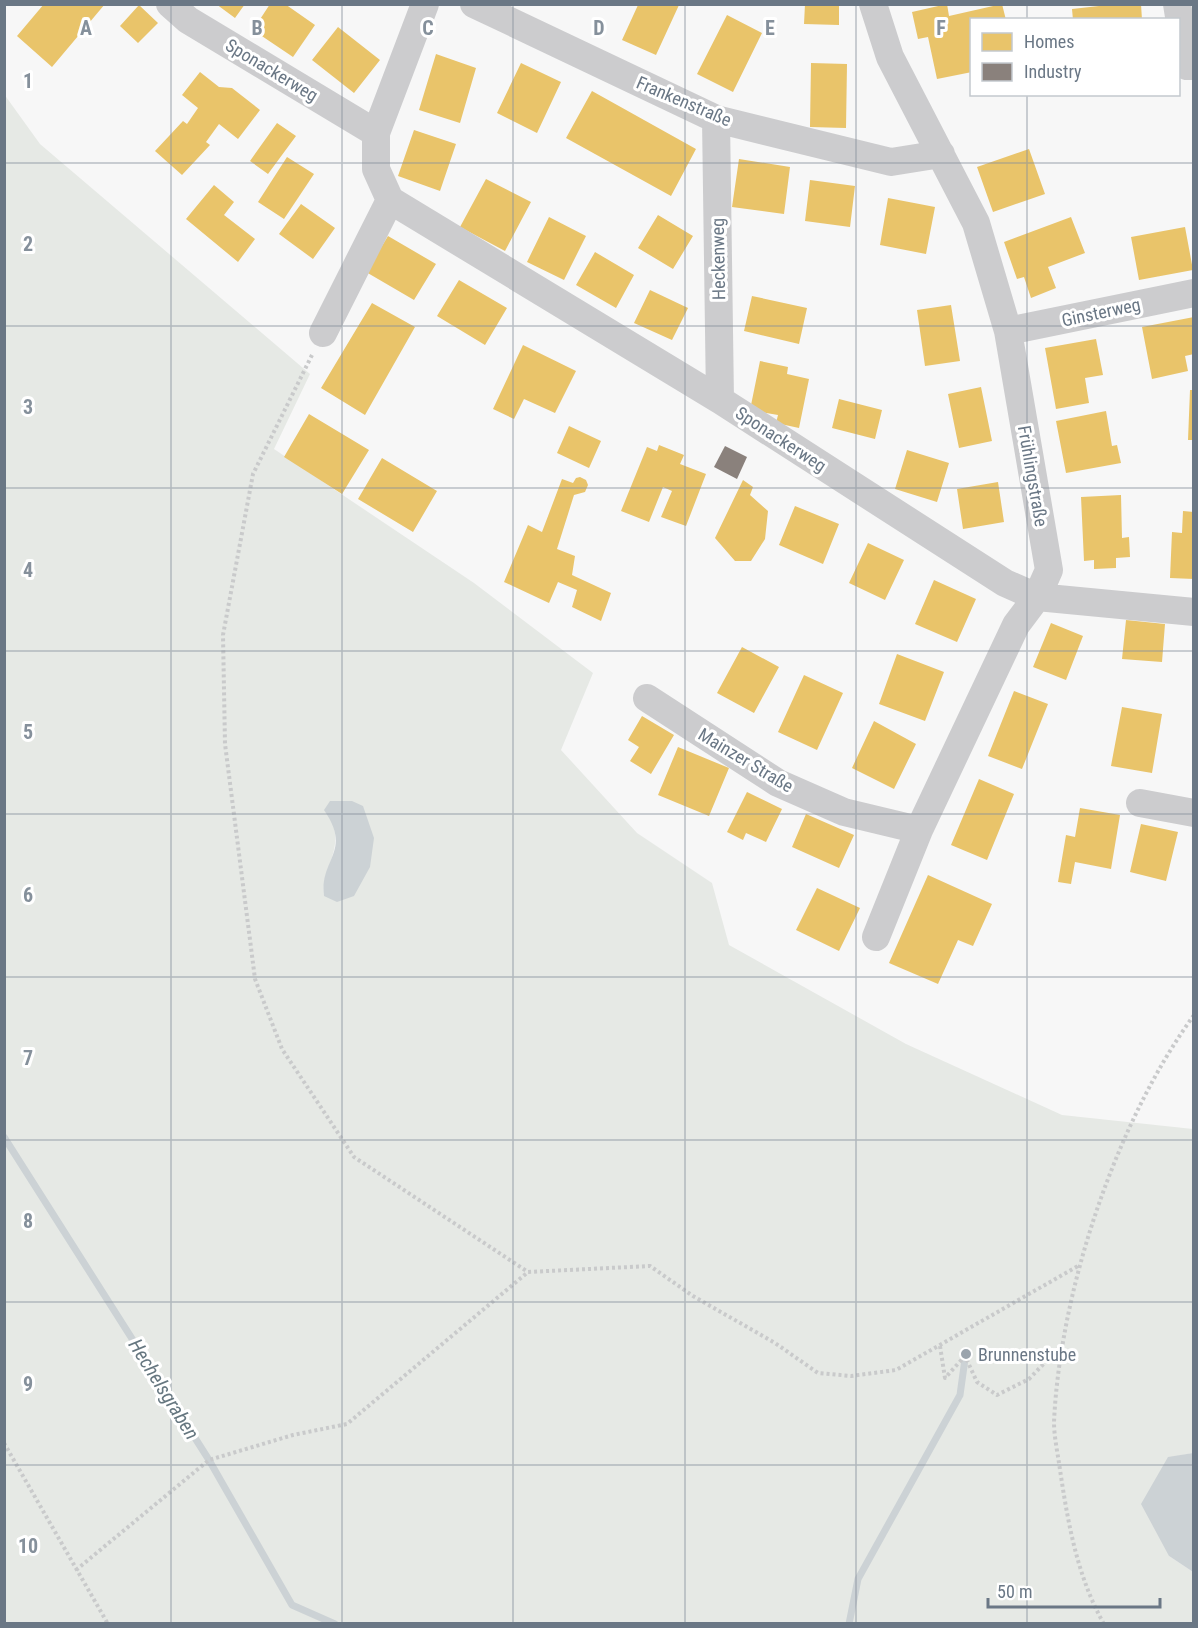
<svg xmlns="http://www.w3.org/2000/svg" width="1198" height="1628" font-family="'Roboto Condensed',sans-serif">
	<rect width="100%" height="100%" fill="#f7f7f7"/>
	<path fill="#e6e9e5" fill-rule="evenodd" d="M4,94l36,50 270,230 -36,75 200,134 119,90 -32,77 76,83 75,50 17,62 177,99 156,71 131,14v324l-25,5 1,98 24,16v51h-1188zM333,823l21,72 -30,1c-3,-28 18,-41 9,-73z"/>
	<path fill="#ccd2d5" d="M330,801h22l11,5 11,32 -4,29 -16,29 -17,6 -13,-6c-5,-37 29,-44 0,-86z
		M1193,1453h1l-1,119 -24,-16 -28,-52 27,-47z"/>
	<path fill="#e9c46a" d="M44,4h61l-53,63 -35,-31z
		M216,4h29l-10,14z
		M270,4h15l30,21 -22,32 -40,-27z
		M805,4h34v21l-35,-1z
		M947,4l2,12 53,-12 4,16h-34v52l-35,7 -9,-42 -10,2 -6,-27z
		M1117,4h24l1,16h-69l-1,-11z
		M139,5l19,18 -20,20 -18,-17z
		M638,5h41l-23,50 -34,-15z
		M727,15l35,18 -29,59 -36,-18z
		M338,27l42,33 -26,33 -42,-33z
		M436,54l40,14 -16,55 -41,-13z
		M521,63l40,19 -24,51 -40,-20z
		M811,63l36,1 -1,64 -36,-1z
		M200,72l19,15 13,1 28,22 -22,29 -19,-15 -13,18 4,3 -28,30 -27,-24 28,-30 4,3 11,-16 -16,-13z
		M592,91l104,58 -25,47 -105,-58z
		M277,123l19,13 -28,38 -18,-13z
		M414,130l42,14 -16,47 -42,-15z
		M1029,149l16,45 -52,18 -16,-45z
		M287,157l27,17 -30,45 -26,-17z
		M739,159l51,8 -6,47 -52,-7z
		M486,179l45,23 -26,49 -45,-24z
		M810,180l45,6 -5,41 -45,-6z
		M214,185l20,17 -10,13 31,24 -17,23 -52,-43z
		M888,198l47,9 -9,47 -46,-9z
		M301,204l34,24 -22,31 -34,-25z
		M658,215l35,21 -20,33 -35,-21z
		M549,217l37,19 -22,44 -37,-18z
		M1071,217l14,36 -37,14 8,21 -25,10 -7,-21 -7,2 -13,-37z
		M1185,227l8,43 -54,10 -8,-43z
		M388,236l48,28 -22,36 -48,-28z
		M595,252l39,23 -18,33 -40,-23z
		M459,280l48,28 -22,37 -48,-29z
		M650,290l38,18 -16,32 -38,-17z
		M752,296l55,12 -8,36 -55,-13z
		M372,303l43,24 -50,88 -44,-27z
		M951,305l9,56 -35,5 -8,-56z
		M1194,317v37l-9,2 3,15 -36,8 -10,-52z
		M1096,339l7,36 -18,3 4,25 -33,6 -11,-61z
		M523,345l53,26 -21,42 -31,-14 -10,20 -21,-10z
		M760,361l28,6 -1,7 22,5 -10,49 -23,-5 2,-8 -28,-5z
		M981,387l11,54 -33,7 -11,-54z
		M1190,390h4v50h-6z
		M839,399l43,11 -7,29 -43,-11z
		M1106,411l6,35 5,-1 4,18 -55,10 -10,-52z
		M309,414l60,36 -27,44 -58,-37z
		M569,426l32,15 -12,27 -32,-15z
		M659,445l25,10 -4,9 26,10 -20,52 -25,-9 11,-26 -9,-4 -14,35 -28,-11 26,-64 10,4z
		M907,450l42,13 -12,39 -42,-13z
		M382,458l55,33 -24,41 -55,-33z
		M580,477l6,3 2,5 -3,7 -11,3 -17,54 18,7 -3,19 39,18 -10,28 -29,-14 5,-17 -19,-8 -9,21 -45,-21 24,-57 14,7 20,-53 11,4 3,-5z
		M743,480l10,7 -3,8 18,16 -3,28 -14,22h-16l-20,-23z
		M998,482l6,40 -41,7 -6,-40z
		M1121,495l1,43 7,-1 1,20 -14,1v10l-22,1v-9l-10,1 -3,-64z
		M795,506l44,18 -16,40 -44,-19z
		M1183,511l11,1v67l-24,-1 2,-46 10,1z
		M868,543l36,17 -19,40 -36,-17z
		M934,580l42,19 -19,43 -42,-18z
		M1126,620l39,4 -3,38 -40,-3z
		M1051,623l32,13 -17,44 -33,-13z
		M742,647l37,20 -25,46 -37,-20z
		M897,654l47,18 -19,49 -46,-17z
		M804,675l39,18 -26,57 -39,-18z
		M1014,691l34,13 -26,65 -34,-13z
		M1122,707l40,7 -10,59 -41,-7z
		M642,716l32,19 -23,39 -21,-13 9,-14 -11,-7z
		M874,721l42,23 -22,45 -42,-21z
		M678,747l51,21 -20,48 -51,-21z
		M979,779l35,15 -27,66 -36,-15z
		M747,792l35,17 -16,33 -20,-9 -3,7 -16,-8z
		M1080,808l40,7 -9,54 -36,-7 -4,22 -13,-2 8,-47 9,2z
		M806,814l48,21 -15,33 -47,-21z
		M1141,824l37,8 -12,49 -36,-9z
		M928,875l64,29 -19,42 -15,-6 -20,44 -49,-21z
		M817,888l43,20 -21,43 -43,-21z"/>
	<path fill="#8a817c" d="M725,446l22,11 -10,22 -23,-12z"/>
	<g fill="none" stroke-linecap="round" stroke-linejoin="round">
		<path stroke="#ccd2d5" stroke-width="7" d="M4,1137l205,323 83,145 43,19
			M849,1624l9,-45 102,-184 5,-36"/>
		<path stroke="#c9cacb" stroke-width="4" stroke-dasharray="3 3" stroke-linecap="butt" d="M312,355l-59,119 -30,161 2,109 30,235 27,70 72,108 174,115 122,-6 43,30 82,47 43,30 33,3 45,-6 182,-104
			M940,1346l5,32 20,-22 12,26 20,13 32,-16 32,-33
			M4,1443l104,181
			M76,1570l133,-110 84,-25 54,-11 181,-152
			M1104,1624c-28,-49 -37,-107 -45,-161 -2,-13 -5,-28 -5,-41 6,-131 62,-300 140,-407"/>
		<path stroke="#ccccce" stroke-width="28" d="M170,4l18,16 188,113
			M474,4l242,115 175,43 50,-8
			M873,4l17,53 86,166 32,108 41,239 -12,27 -21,28 -97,205 -43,107
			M1177,4l10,62h7
			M716,119l4,281
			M390,200l330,200 285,183 32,14 157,15
			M390,200l-14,-31v-36l49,-129
			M1008,331l186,-38
			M323,333l67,-133
			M647,698l131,85 66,29 75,18
			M1140,803l54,10"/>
	</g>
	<path fill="none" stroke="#85909b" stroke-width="1.5" stroke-opacity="0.55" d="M171,4v1620M342,4v1620M513,4v1620M685,4v1620M856,4v1620M1027,4v16M1027,94v1530M4,163h1190M4,326h1190M4,488h1190M4,651h1190M4,814h1190M4,977h1190M4,1140h1190M4,1302h1190M4,1465h1190"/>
	<circle fill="#9ba4ad" stroke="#fff" stroke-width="2" cx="966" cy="1354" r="6"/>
	<g text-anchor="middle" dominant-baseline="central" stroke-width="6" stroke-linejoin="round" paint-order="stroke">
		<g font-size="18" fill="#6a7785" stroke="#fff">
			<text transform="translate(272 70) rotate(31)">Sponackerweg</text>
			<text transform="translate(684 101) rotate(23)">Frankenstraße</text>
			<text transform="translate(718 259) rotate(-91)">Heckenweg</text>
			<text transform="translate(1101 312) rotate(-12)">Ginsterweg</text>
			<text transform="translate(781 439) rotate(33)">Sponackerweg</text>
			<text transform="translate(1033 476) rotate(80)">Frühlingstraße</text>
			<text transform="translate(746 760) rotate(31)">Mainzer Straße</text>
		</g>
		<g font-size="18" fill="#6a7785" stroke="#fff" text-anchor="start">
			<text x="978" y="1354">Brunnenstube</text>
		</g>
		<g font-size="20" font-style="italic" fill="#667780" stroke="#fff">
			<text transform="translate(164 1389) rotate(58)">Hechelsgraben</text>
		</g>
	</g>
	<g font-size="20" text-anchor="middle" font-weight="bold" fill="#85909b" stroke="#fff" stroke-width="6" stroke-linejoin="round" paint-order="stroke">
		<text x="86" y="35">A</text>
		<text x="257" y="35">B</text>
		<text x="428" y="35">C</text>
		<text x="599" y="35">D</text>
		<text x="770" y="35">E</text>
		<text x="941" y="35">F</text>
		<text x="28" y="88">1</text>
		<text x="28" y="251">2</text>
		<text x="28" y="414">3</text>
		<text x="28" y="577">4</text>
		<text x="28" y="739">5</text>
		<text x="28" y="902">6</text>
		<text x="28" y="1065">7</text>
		<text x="28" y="1228">8</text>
		<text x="28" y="1391">9</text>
		<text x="28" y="1553">10</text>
	</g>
	<rect width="1198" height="1628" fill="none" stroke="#6a7785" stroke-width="12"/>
	<rect x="970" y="18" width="210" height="78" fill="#ffffff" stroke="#c3c9ce" stroke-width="1.5"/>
	<rect x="982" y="33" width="30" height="18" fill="#e9c46a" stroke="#c3c9ce" stroke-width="1.5"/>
	<text x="1024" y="48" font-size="18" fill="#6a7785">Homes</text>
	<rect x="982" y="63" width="30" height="18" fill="#8a817c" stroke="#c3c9ce" stroke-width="1.5"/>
	<text x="1024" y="78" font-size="18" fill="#6a7785">Industry</text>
	<path d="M988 1598v9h172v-9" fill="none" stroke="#6a7785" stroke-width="3"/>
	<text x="997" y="1598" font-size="18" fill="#6a7785" stroke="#ffffff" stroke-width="4.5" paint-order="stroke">50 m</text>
</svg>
